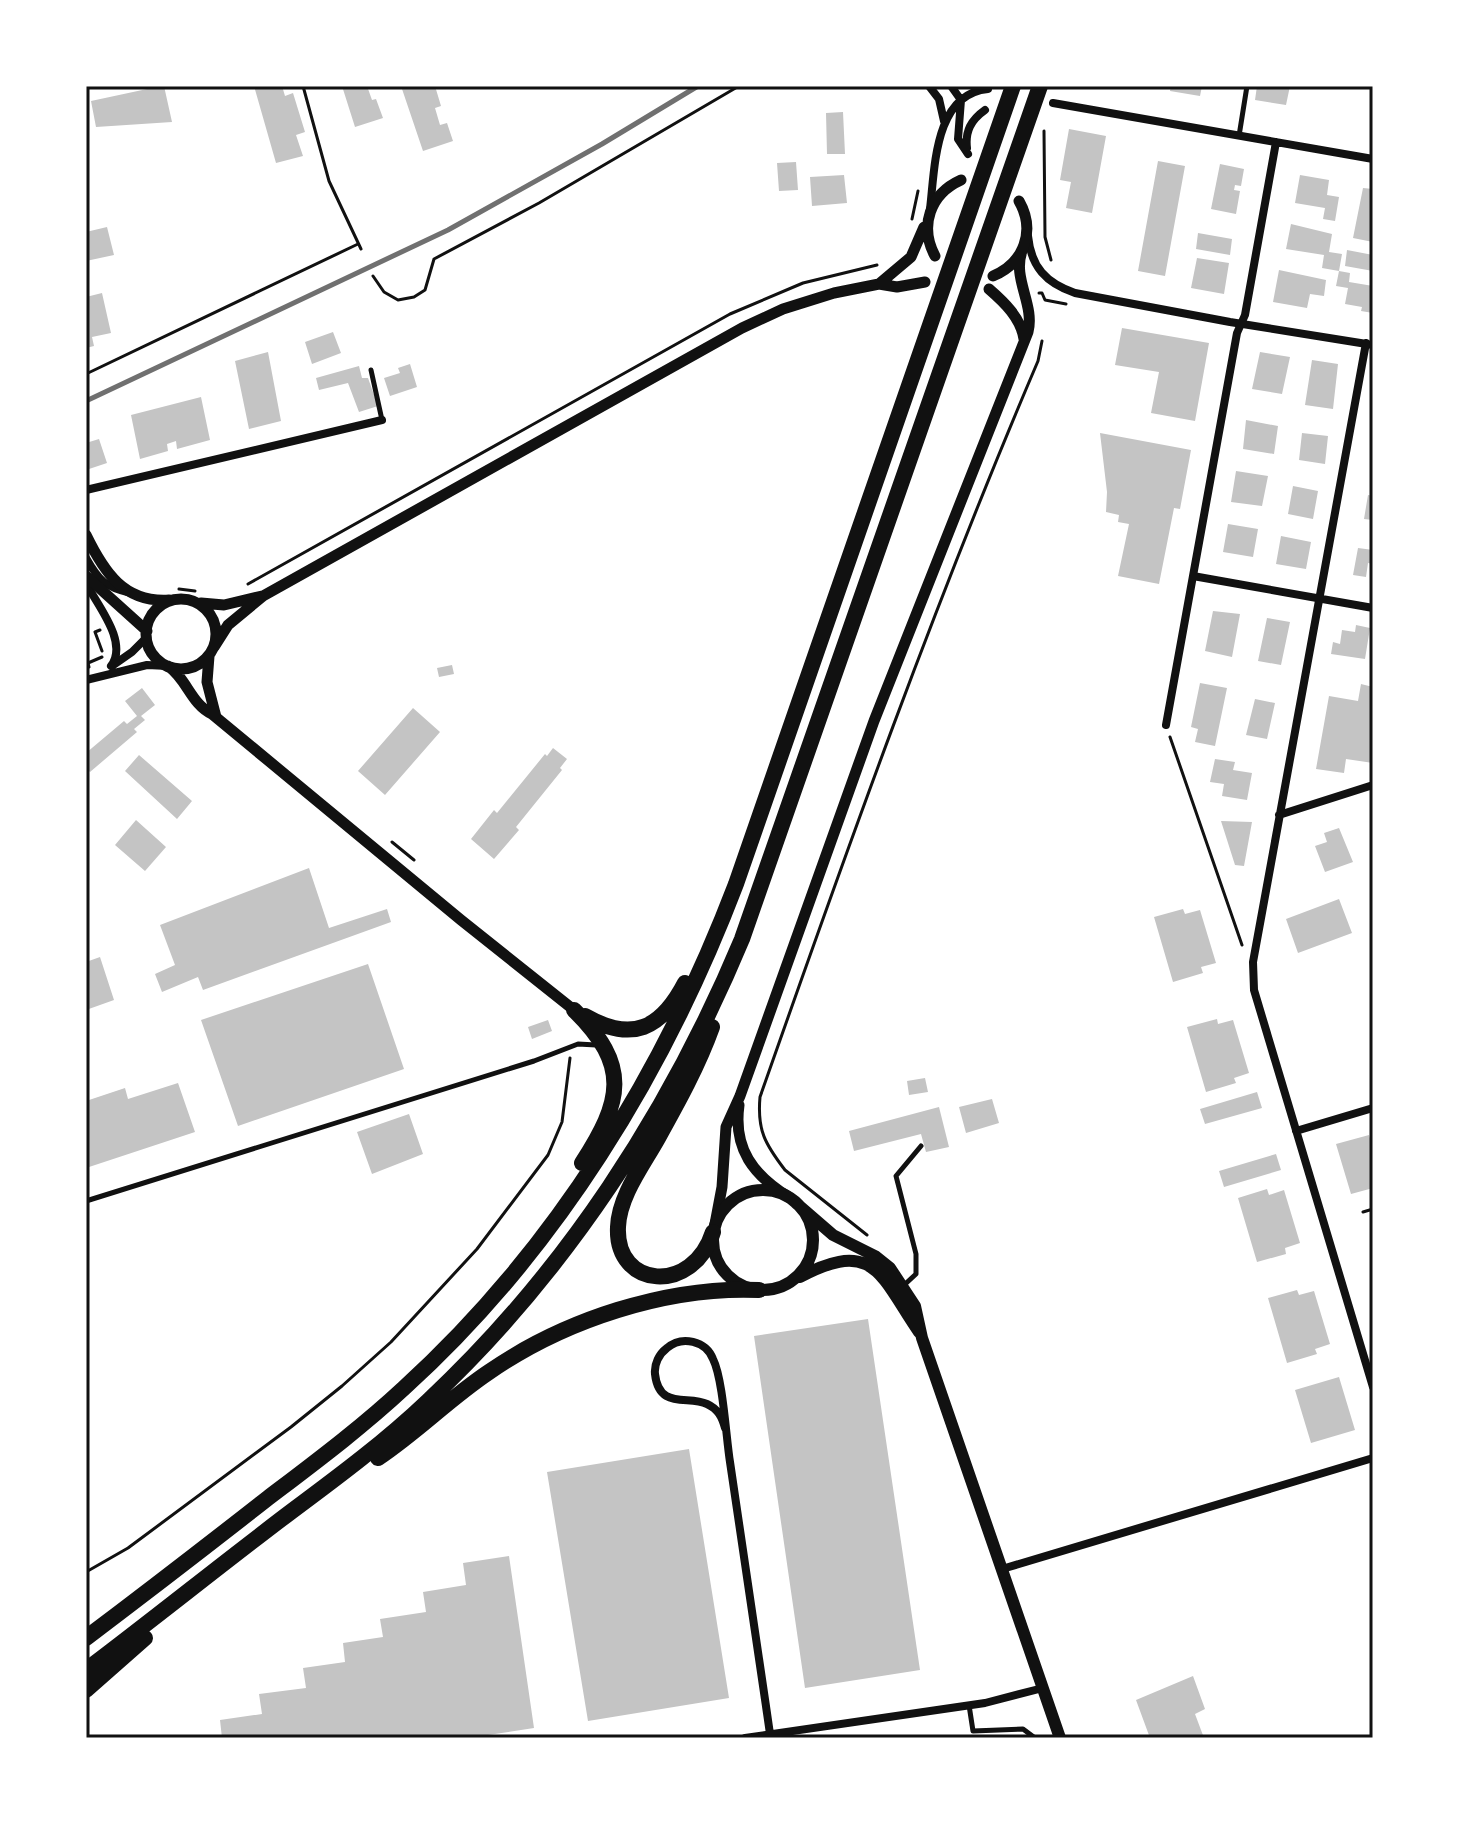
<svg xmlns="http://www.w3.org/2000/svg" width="1459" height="1824" font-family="'Noto Sans',sans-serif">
	<rect width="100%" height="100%" fill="#fff"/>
	<path fill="#c4c4c4" d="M161,86h3l8,36 -76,5 -5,-26z
		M254,86h28l3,10 8,-3 12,39 -9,3 7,21 -27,7z
		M342,86h25l5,14 4,-1 7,19 -28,9z
		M401,86h34l6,20 -6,2 5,17 7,-2 6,18 -30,10z
		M1171,86h31l-2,10 -30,-5z
		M1257,86h33l-4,19 -31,-5z
		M843,112l2,42h-18l-1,-41z
		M1069,129l37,7 -14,77 -26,-5 5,-26 -11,-2z
		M1158,161l27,5 -20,110 -27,-5z
		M796,162l2,28 -19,1 -2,-28z
		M1220,164l24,5 -3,17 -6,-1 -1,5 6,1 -4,23 -25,-5z
		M844,175l3,28 -35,3 -2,-29z
		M1300,175l29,5 -2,15 12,2 -4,24 -12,-2 2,-11 -30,-5z
		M1363,188l10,1v53l-20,-4z
		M1291,224l41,10 -3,18 13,2 -3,17 -17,-3 2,-13 -38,-6z
		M107,227l7,28 -28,6v-29z
		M1198,233l34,6 -2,16 -34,-6z
		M1347,250l26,5v16l-28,-5z
		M1197,258l32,5 -5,31 -33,-6z
		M1279,270l47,10 -2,16 -14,-2 -3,14 -34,-6z
		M1339,271l11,2 -1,9 24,4v27l-12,-2 1,-4 -17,-3 3,-16 -12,-2z
		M102,293l9,40 -19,4 2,9 -8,2v-51z
		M1122,328l87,15 -14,78 -44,-8 8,-41 -44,-7z
		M333,332l8,21 -29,11 -7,-22z
		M268,352l13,69 -32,8 -14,-68z
		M1260,352l30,5 -8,37 -30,-5z
		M1312,360l26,4 -5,45 -28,-4z
		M410,364l7,23 -27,9 -6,-18 16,-5 -2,-5z
		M359,366l3,12h6l10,28 -19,6 -11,-29 -29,7 -3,-12z
		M201,397l9,43 -33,9 -1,-8 -9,3 1,7 -28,8 -9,-44z
		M1246,420l32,6 -4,28 -31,-5z
		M1100,433l91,17 -11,59 -6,-1 -15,76 -41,-8 11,-52 -11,-2 1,-7 -13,-3 1,-20z
		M1302,433l26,3 -3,28 -26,-4z
		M99,439l8,24 -21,7v-27z
		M1236,471l32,5 -6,30 -31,-4z
		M1293,486l25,5 -5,28 -25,-5z
		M1368,495l5,1v24l-9,-1z
		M1228,524l30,5 -5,28 -30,-5z
		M1281,536l30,6 -5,27 -30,-5z
		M1358,548l15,2v14l-5,-1 -2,14 -13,-2z
		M1213,611l27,3 -8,43 -27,-6z
		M1267,618l23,4 -9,43 -23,-4z
		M1356,625l14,3 -5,31 -34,-5 2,-12 7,2 2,-14 13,2z
		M452,665l2,9 -15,3 -2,-9z
		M1200,683l27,5 -12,58 -20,-4 3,-13 -7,-2z
		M1361,684l12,3v76l-27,-4 -2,14 -28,-4 13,-73 29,5z
		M142,688l13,17 -14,11 4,4 -11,9 3,3 -47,40 -4,-4v-15l38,-32 3,3 10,-8 -12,-15z
		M1255,699l20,4 -8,36 -21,-4z
		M413,708l27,24 -55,63 -27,-24z
		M553,748l14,11 -7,9 2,2 -46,57 3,3 -25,29 -23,-20 23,-29 3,3 48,-59 2,2z
		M139,755l53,46 -15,18 -52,-48z
		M1215,759l20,3 -2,8 19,3 -5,27 -25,-4 2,-12 -14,-2z
		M136,820l30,27 -21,24 -30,-26z
		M1221,821l31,1 -8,44 -9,-1z
		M1339,828l14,34 -28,10 -10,-26 12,-4 -3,-9z
		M309,868l20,60 58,-19 4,13 -188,68 -5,-13 -36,15 -7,-18 20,-9 -15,-40z
		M1339,899l13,34 -54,20 -12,-34z
		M1183,909l2,5 15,-4 16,53 -15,4 2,6 -30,9 -19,-65z
		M100,957l14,43 -28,10v-48z
		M368,964l36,105 -166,57 -37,-106z
		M1217,1019l1,5 15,-4 16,53 -15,5 2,5 -30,9 -19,-65z
		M548,1020l4,11 -20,8 -4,-12z
		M925,1078l3,14 -19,3 -2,-14z
		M178,1083l17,49 -109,36v-67l39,-13 3,11z
		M1257,1092l5,16 -57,16 -5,-15z
		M992,1099l7,24 -33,10 -7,-26z
		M939,1107l10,40 -23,5 -5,-18 -67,17 -5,-20z
		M409,1114l14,40 -51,20 -15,-42z
		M1369,1135l4,13v40l-22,6 -15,-50z
		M1276,1154l5,16 -57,17 -5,-16z
		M1267,1189l2,6 15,-5 16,53 -15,5 1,6 -29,8 -19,-64z
		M1297,1290l2,5 15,-4 16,53 -15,5 2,5 -30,9 -19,-65z
		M868,1319l52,351 -115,18 -51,-352z
		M1339,1377l16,53 -44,13 -16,-53z
		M689,1449l40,249 -141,23 -41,-249z
		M509,1556l25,172 -66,10h-246l-2,-18 42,-6 -3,-20 47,-6 -3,-20 42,-6 -2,-19 40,-6 -3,-18 46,-7 -3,-20 43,-7 -3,-22z
		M1193,1676l12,33 -10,5 9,24h-54l-14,-38z"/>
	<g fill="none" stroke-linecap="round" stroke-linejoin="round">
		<path stroke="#111" stroke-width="3" d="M303,86l26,95 32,68
			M1044,131l1,106 6,23
			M912,219l6,-28
			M373,276l11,16 14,8 16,-3 11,-7 9,-31 105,-56 200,-117
			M1039,293h3l3,7 21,4
			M86,374l272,-130
			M248,584l482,-270 73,-31 74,-18
			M179,589l16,2
			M100,630l-5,2 7,19
			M89,667l-1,-4 14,-6
			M1170,737l72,208
			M392,842l22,18
			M1363,1212l10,-3
			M867,1235l-82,-65c-20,-26 -28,-40 -25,-73 87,-248 175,-495 278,-736l4,-20
			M86,1572l42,-24 163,-121 51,-41 49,-44 86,-93 71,-94 14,-33 8,-64"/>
		<path stroke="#111" stroke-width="5" d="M1239,136l8,-50
			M371,370l11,50
			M86,1201l448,-140 44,-17 18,1
			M902,1287l14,-13v-20l-20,-78 25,-30
			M969,1705l4,26 50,-2 12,9"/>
		<path stroke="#111" stroke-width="8" d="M929,86l10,13 5,22
			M951,86l10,14 -3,39 10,15
			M1053,103l320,56
			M967,148c-2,-17 4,-28 18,-38
			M930,209c5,-41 4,-115 58,-120
			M1028,236c3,31 18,47 47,57l155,29 143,23
			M1366,343l-113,619 1,28 119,397
			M86,490l296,-70
			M86,558c13,23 19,29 45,35
			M1193,576l180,32
			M86,583c11,22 43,59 25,83
			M112,666l20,-14 15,-15
			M86,680l61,-15 21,1
			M1166,725l71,-392 8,-18 31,-173
			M1279,815l94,-30
			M1296,1131l77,-23
			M725,1428c-3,-11 -7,-19 -18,-24 -19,-9 -48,6 -52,-30 -1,-10 4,-20 12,-26 15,-13 39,-7 46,11 10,20 13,78 17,103 13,90 27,181 40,272
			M1002,1569l371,-111
			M745,1738l240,-35 58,-15"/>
		<path stroke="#111" stroke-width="11" d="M935,256c-16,-30 -5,-62 26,-76
			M993,276c31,-13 43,-45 26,-75
			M879,284l32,-27 13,-30
			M989,289c15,13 32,29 35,50
			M86,535c18,37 38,68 83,65
			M86,576l61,55
			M146 634a35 35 0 1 1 70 0a35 35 0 1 1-70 0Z
			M201,603l23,2 38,-9
			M214,647l14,-22 35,-29 479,-268 41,-19 51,-16 45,-9 18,3 28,-5
			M209,656l-2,26 9,35
			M168,666c19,13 23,38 44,48l249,206 113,90
			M739,1105c-6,44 14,70 51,93
			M715,1224l7,-37 4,-60 14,-31 134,-375 154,-389c7,-28 -16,-53 -6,-81"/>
		<path stroke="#111" stroke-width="12" d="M713 1240a50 50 0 1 1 100 0a50 50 0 1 1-100 0Z
			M796,1203l37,32 42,21 15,12 25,38 7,32 138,400
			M800,1277c75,-40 81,0 119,55"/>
		<path stroke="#111" stroke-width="16" d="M574,1010c57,56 48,91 8,153
			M585,1016c47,27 76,13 100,-33
			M712,1027c-14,39 -34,75 -54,111 -15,27 -39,58 -40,89 -3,62 75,68 95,5
			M378,1458c39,-26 72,-60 111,-86 75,-52 178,-86 270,-82
			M86,1638c61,-46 122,-93 182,-140 46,-35 93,-70 136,-110 151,-137 260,-315 332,-504l277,-798
			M86,1670c69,-52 137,-107 206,-159 47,-35 94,-70 136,-110 137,-128 242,-289 314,-462l298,-853
			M86,1690l59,-52"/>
		<path stroke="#707070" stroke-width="5" d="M86,401l362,-171 154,-86 96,-58"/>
	</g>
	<rect width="1459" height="1824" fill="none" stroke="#ffffff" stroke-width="176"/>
	<rect x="88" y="88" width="1283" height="1648" fill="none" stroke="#111" stroke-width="3"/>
</svg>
